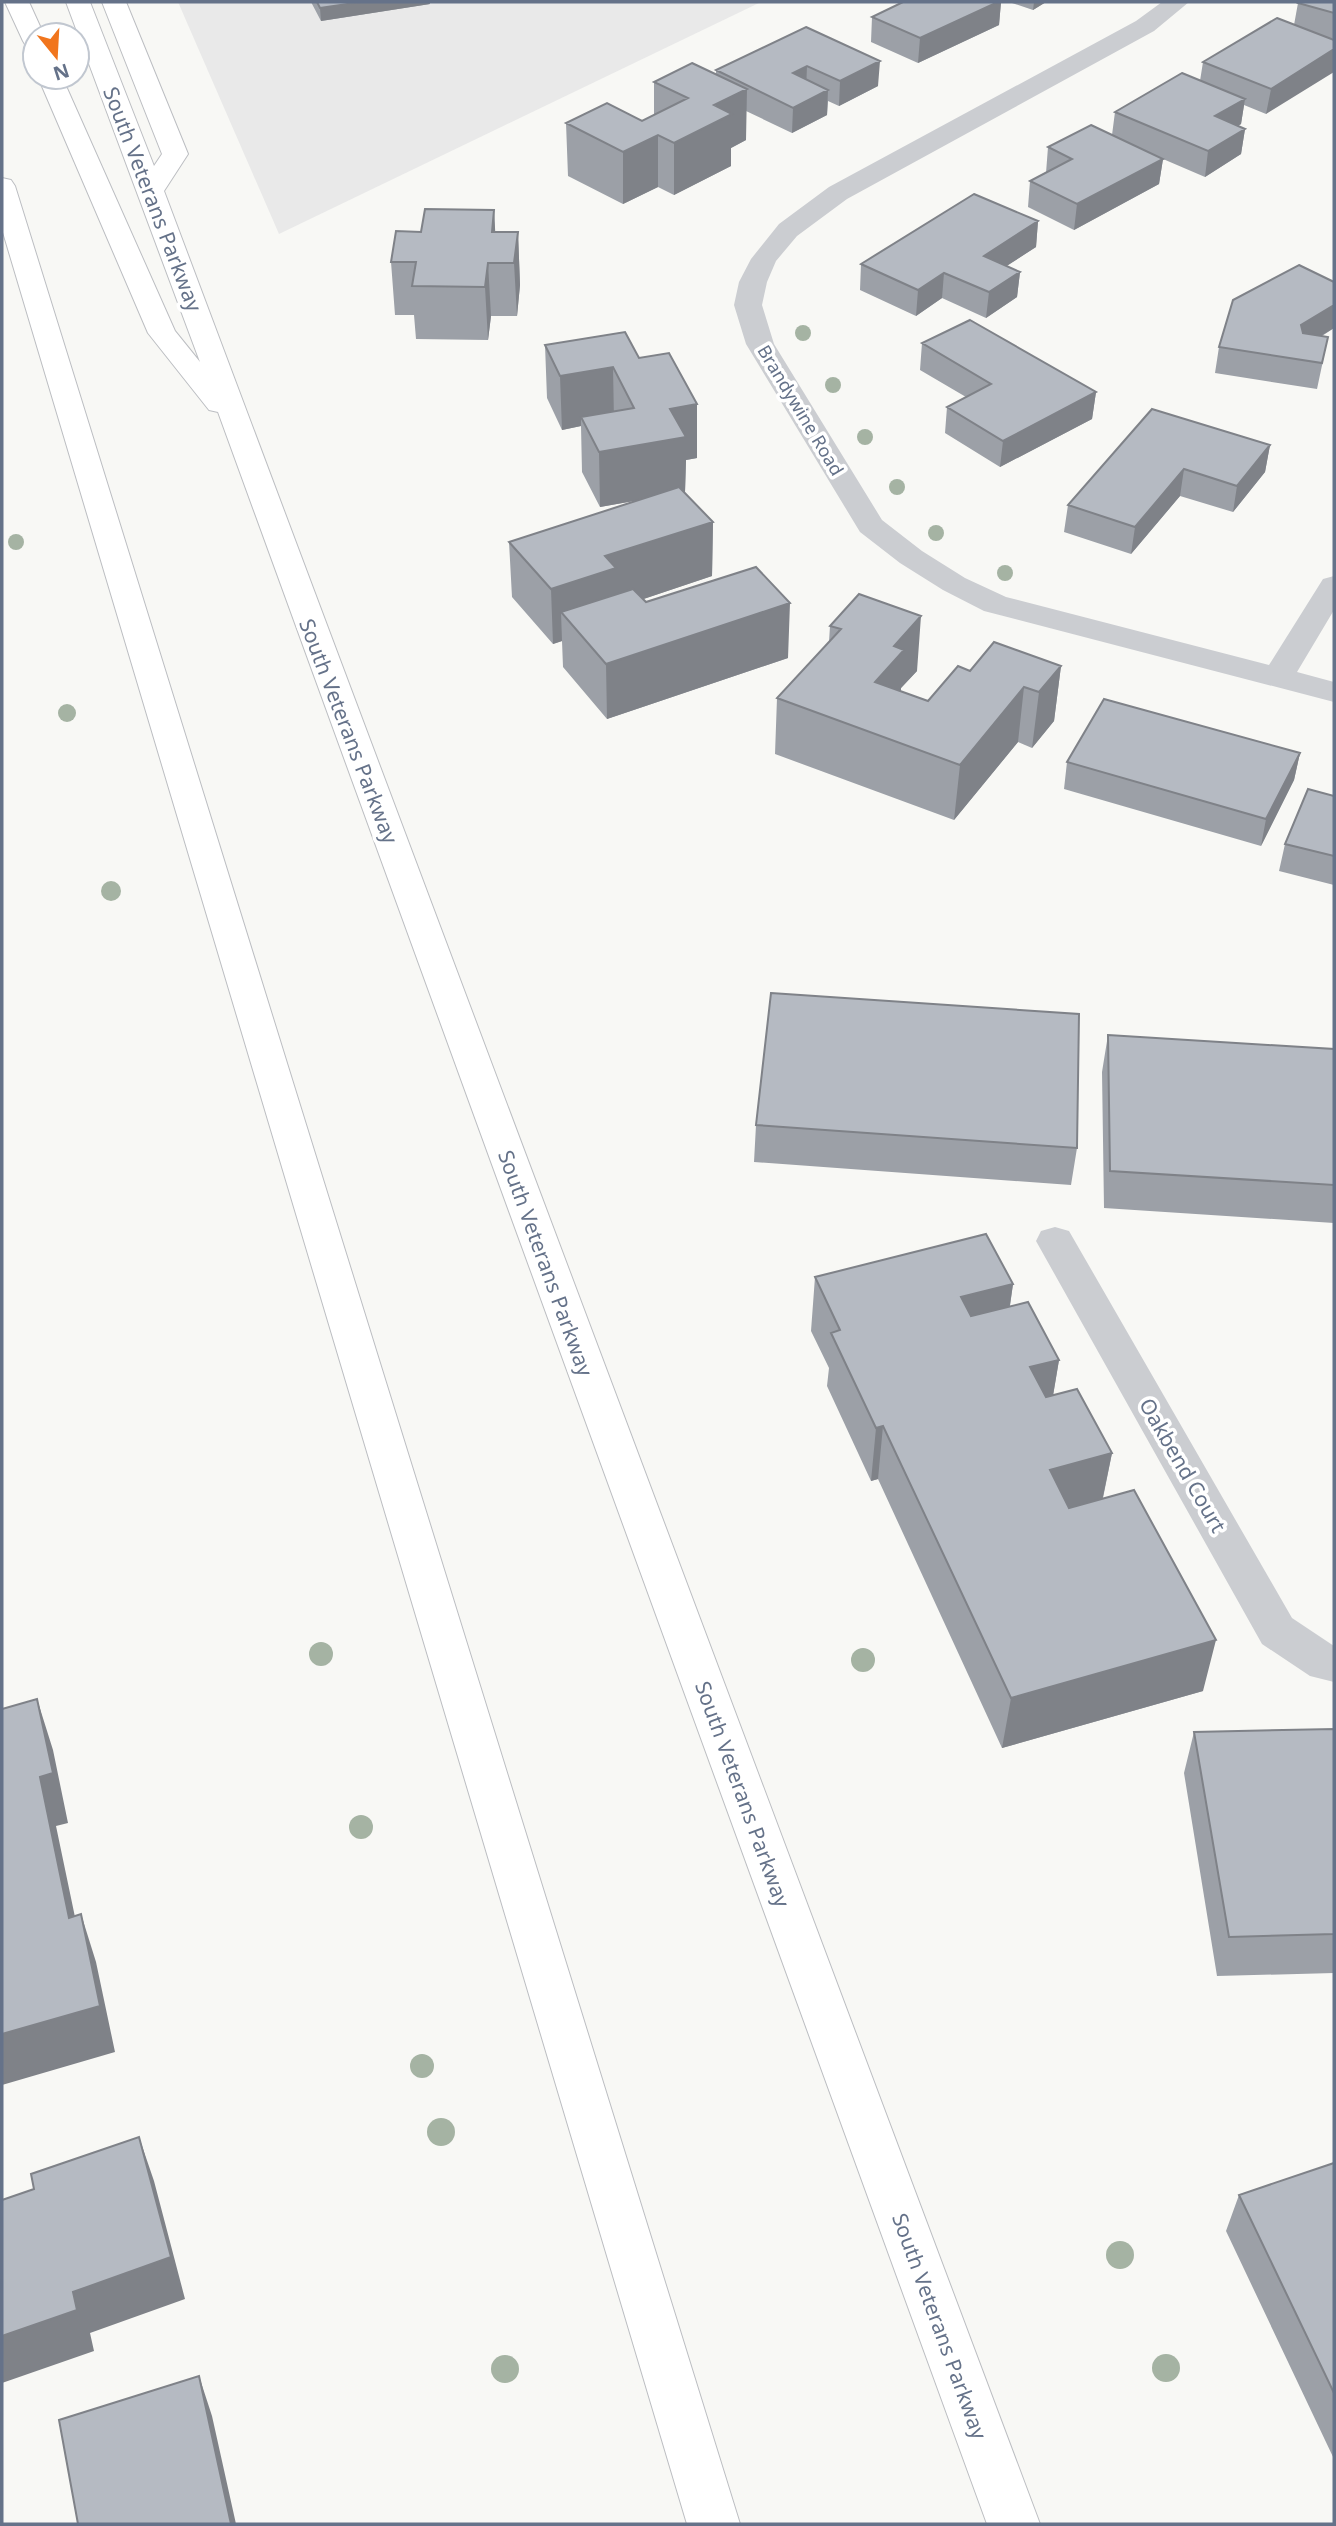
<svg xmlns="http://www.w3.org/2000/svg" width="1336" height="2526" font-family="'Noto Sans',sans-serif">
	<rect width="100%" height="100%" fill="#f8f8f5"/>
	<path fill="#e9e9e9" d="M178,2h583l-482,232z"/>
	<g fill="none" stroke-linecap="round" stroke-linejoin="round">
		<g stroke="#bcbec2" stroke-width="2">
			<path id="trunk" d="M5,2h24l15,33h-9v13l-9,-2 -3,-5z
				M66,2h24l64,164 8,-12 -60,-152h24l62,152 -24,37 876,2333h-53l-769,-2112 -9,-2 -61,-77 -110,-256h24l113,254 25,31z
				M2,178l9,2 4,6 725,2338h-53l-685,-2295z"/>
		</g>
		<path fill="#cbcdd1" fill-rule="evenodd" d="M1162,2h27l-35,29 -307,168 -50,37 -21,25 -9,21 -5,23 12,39 108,176 40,31 43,27 41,19 263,68 54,-86 11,-3v34l-37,62 37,10v20l-350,-91 -41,-21 -43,-27 -40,-31 -114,-188 -12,-39 5,-23 12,-23 28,-35 50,-37 307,-166z
			M1055,1227l14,4 223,387 42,28v36l-24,-6 -48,-32 -226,-403 5,-10z"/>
		<use href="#trunk" fill="#fff" fill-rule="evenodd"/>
	</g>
	<g fill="#a5b3a3">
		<circle cx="803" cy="333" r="8"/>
		<circle cx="833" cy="385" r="8"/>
		<circle cx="865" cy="437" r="8"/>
		<circle cx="897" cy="487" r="8"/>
		<circle cx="936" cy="533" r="8"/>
		<circle cx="16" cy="542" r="8"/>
		<circle cx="1005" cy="573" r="8"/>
		<circle cx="67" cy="713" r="9"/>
		<circle cx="111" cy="891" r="10"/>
		<circle cx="321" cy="1654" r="12"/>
		<circle cx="863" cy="1660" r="12"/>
		<circle cx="361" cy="1827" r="12"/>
		<circle cx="422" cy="2066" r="12"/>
		<circle cx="441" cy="2132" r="14"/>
		<circle cx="1120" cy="2255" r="14"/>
		<circle cx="1166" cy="2368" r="14"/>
		<circle cx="505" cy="2369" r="14"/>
	</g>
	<path fill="#9ca0a7" d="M311,2h118l1,2 -109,17z
		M903,2h98l-2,23 -81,38 -47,-21 1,-25z
		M1009,2h37l-13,8z
		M1334,2v37l-6,-1 -62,76 -22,-9 -3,19 -3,2 7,3 -4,25 -36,23 -42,-18 -4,25 -85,46 -46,-23 2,-26 16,-8 2,-26 64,-12 3,-23 85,-31 3,-19 91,-37 4,-22z
		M806,27l72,59 -39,20 -11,-5 -1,14 -35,18 -46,-22v29l-15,8v18l-57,29 -16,-8 -35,17 -55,-28 -2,-53 76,-2 12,-6v-33l62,-8v-4z
		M494,210l1,22h23l2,53 -3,31h-26l-3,24 -72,-1 -2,-24h-19l-4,-53 30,-30z
		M1038,221l-2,26 -30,19 14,6 -3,25 -31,21 -44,-20 -26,18 -56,-26 1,-26z
		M1334,282v46l-12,8 6,1 -11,52 -102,-16 4,-26z
		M922,343l174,49 -4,27 -92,48 -55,-34 2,-26 19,-10 -46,-27z
		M545,345l94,13 58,46v54l-11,2 -1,32h-1l29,30 -1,54 -69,23 3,3 142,56 -181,61 -44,-52 -1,-26 -9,3 -41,-47 -3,-55 130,-42 -39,7 -18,-35 -1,-46 -19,4 -15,-32z
		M1152,409l118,36 -5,27 -32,40 -53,-16 -49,58 -67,-22 4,-27z
		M859,594l58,77 -16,17v3l27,10 42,-30 91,-5 -7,55 -22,27 -14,-6 -64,78 -179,-66 2,-56 52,-56 1,-16z
		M1300,753l-6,27 -33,66 -197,-57 3,-27z
		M1334,796v89l-55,-14 6,-27z
		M1108,1035l226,14v174l-230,-15 -2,-136z
		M756,1125l321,23 -6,37 -317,-23z
		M815,1277l198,7 -3,22 49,54 -6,36 59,57 -9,45 100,193 -201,57 -124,-269 -7,2 -44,-95 2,-18 -18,-37z
		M1334,1729v244l-117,3 -33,-203 10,-41z
		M1334,2163v296l-108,-228 13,-36z"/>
	<path fill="#7f8288" d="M361,2h68l1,2 -109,17 -1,-13z
		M998,2h3l-2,23 -81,38 2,-25z
		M1034,2h12l-13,8z
		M1334,49v23l-68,42 5,-25z
		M880,61l-2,25 -39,20 1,-25z
		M807,66l-1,25 -13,-18z
		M747,89l-1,51 -15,8v18l-57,29v-52l40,-38z
		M828,90l-1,25 -35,18 1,-25z
		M1245,99l-4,25 -30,18 4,-26z
		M1245,129l-4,25 -36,23 3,-26z
		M658,135v52l-35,17v-52z
		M1163,159l-4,25 -85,46 3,-26z
		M494,210l3,53 -5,-31z
		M1038,221l-2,26 -54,35 2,-26z
		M518,232l2,53 -3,31 -3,-53z
		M488,263l3,53 -3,24 -3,-53z
		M1020,272l-3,25 -31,21 3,-26z
		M944,273l-2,25 -26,18 2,-26z
		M1334,305v23l-38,23 5,-26z
		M613,367l1,54 -33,-4v9l-19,4 -2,-54z
		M1096,392l-4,27 -92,48 3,-26z
		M697,404v54l-11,2 -1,32 -85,15 -1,-55 71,-43z
		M1270,445l-5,27 -32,40 4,-26z
		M1184,469l-4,27 -49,58 4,-27z
		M713,522l-1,54 -95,32 -56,4 1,29 -9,3 -2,-55 54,-33z
		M790,603l-2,55 -181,61 -1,-55z
		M921,616l-4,55 -16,17 -1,17 -25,-23 19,-36z
		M1061,666l-7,55 -22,27 7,-56z
		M1024,687l-6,55 -64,78 6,-55z
		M1300,753l-6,27 -33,66 5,-27z
		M1013,1284l-8,54 -51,13 7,-54z
		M1059,1360l-9,53 -20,-46z
		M883,1426l-5,53 -7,2 5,-53z
		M1112,1453l-11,53 -60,16 9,-52z
		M1216,1640l-13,51 -201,57 9,-50z
		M37,1699l16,51 15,73 -12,3 29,139 -16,-47 -29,-141z
		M81,1914l15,48 19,90 -113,33v-51z
		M139,2137l15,44 31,118 -95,34 4,18 -92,32v-47l71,-44z
		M199,2376l13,40 24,108h-5z"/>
	<path fill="#b5bac2" stroke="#7f8288" stroke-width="2" d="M317,2h44l-41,6z
		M903,2h95l-78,36 -48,-21z
		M1299,2h35v11l-36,-10z
		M1277,18l57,22v9l-63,40 -68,-27z
		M806,27l74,34 -40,20 -33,-15 -14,7 35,17 -35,18 -77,-38z
		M692,63l55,26 -33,16 18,9 -58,29 -16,-8 -35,17 -57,-29 41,-20 35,18 46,-23 -34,-16z
		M1182,73l63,26 -30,17 30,13 -37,22 -93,-39z
		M1091,125l72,34 -86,45 -47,-23 42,-22 -24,-12z
		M974,194l64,27 -54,35 36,16 -31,20 -45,-19 -26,17 -57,-26z
		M425,209l69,1 -2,22h26l-4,31h-26l-3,24 -73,-1 4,-24h-25l5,-31 25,1z
		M1299,265l35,17v23l-33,20 2,8 25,4 -6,26 -103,-16 14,-47z
		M970,320l126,72 -93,49 -56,-34 44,-23 -69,-41z
		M625,332l14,26 30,-5 28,51 -27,5 16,28 -87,15 -18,-35 53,-9 -21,-41 -53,9 -15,-31z
		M1152,409l118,36 -33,41 -53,-17 -49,58 -67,-22z
		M679,487l34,35 -108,34 11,12 -65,21 -42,-47z
		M756,567l34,36 -184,61 -45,-52 72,-23 13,13z
		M859,594l62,22 -27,30 10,4 -29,32 53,19 30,-35 12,5 24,-29 67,24 -22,26 -15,-5 -64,78 -183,-67 64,-69 -11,-3z
		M1104,699l196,54 -34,66 -199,-57z
		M1308,789l26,7v60l-49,-12z
		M771,993l308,21 -2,134 -321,-23z
		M1108,1035l226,14v136l-224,-14z
		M986,1234l27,50 -52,13 10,19 57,-14 31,58 -29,7 16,30 31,-8 35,64 -62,17 19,38 65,-18 82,150 -205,58 -128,-272 -7,2 -45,-95 9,-3 -25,-53z
		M37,1699l16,74 -13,4 29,141 12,-4 19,92 -98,28v-325z
		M1334,1729v205l-105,3 -35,-205z
		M139,2137l32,120 -98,35 4,18 -75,26v-136l32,-11 -3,-15z
		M1334,2163v230l-95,-198z
		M199,2376l32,148h-153l-19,-104z"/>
	<g text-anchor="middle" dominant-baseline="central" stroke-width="7" stroke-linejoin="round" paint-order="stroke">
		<g font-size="18" fill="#657289" stroke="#fff">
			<text transform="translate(801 410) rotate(59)">Brandywine Road</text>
		</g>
		<g font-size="21" fill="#657289" stroke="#fff">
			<text transform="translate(153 199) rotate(69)">South Veterans Parkway</text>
			<text transform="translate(349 731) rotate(69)">South Veterans Parkway</text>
			<text transform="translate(546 1263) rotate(70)">South Veterans Parkway</text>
			<text transform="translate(1183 1465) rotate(60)">Oakbend Court</text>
			<text transform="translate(743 1794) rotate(70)">South Veterans Parkway</text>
			<text transform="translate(940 2326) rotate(70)">South Veterans Parkway</text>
		</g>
	</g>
	<rect width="1336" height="2526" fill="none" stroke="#657289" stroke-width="7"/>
	<g transform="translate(56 56) rotate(162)"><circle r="33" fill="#ffffff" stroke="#c1c7d0" stroke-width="2"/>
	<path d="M0-5L12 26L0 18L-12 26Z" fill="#f1751d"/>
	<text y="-10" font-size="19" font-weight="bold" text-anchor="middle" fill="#657289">N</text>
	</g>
</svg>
